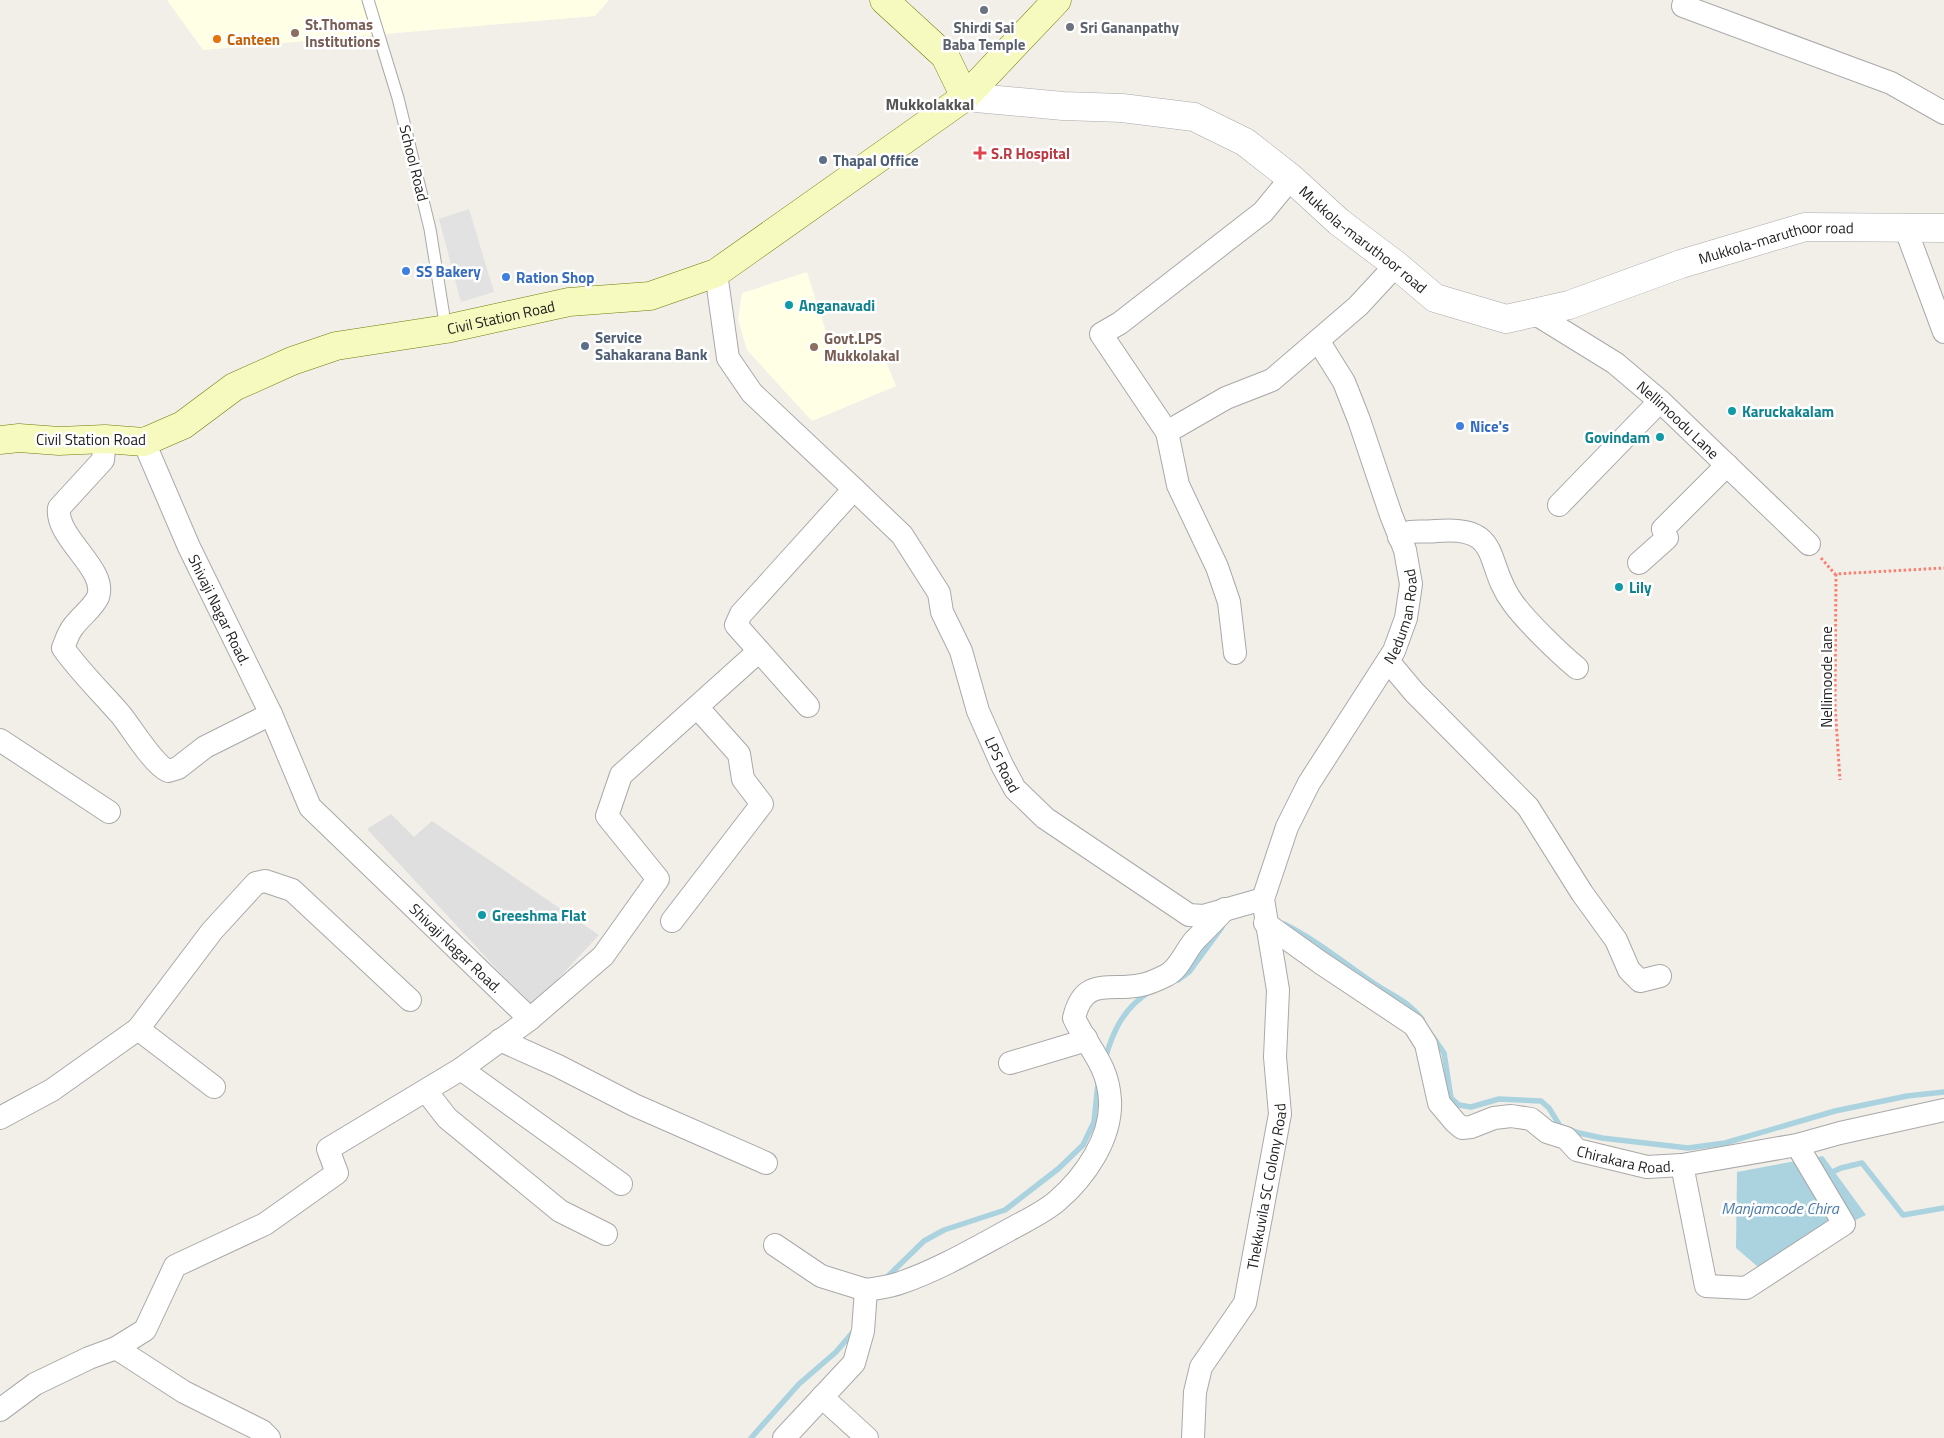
<svg xmlns="http://www.w3.org/2000/svg" width="1944" height="1438" font-family="'Titillium Web',sans-serif">
	<rect width="100%" height="100%" fill="#f2efe9"/>
	<path fill="#e0dfdf" d="M391,814l23,23 18,-16 167,114 -67,72 -165,-178z"/>
	<path fill="#ffffe5" d="M167,0h442l-14,16 -392,34z
		M807,272l23,72 48,-2 18,44 -84,35 -65,-71 -9,-31 4,-26z"/>
	<path fill="#e2e2e2" d="M469,209l25,83 -33,10 -22,-83z"/>
	<path fill="#aad3df" d="M1823,1156l43,59 -108,52 -22,-19 1,-76z"/>
	<g fill="none" stroke-linecap="round" stroke-linejoin="round">
		<path stroke="#aad3df" stroke-width="5.5" d="M1284,924c32,16 59,38 88,58 20,14 34,17 50,37
			M1178,980l11,-8 33,-45
			M1433,1037l11,16 7,45 8,7 12,2 28,-8 42,2 8,7 11,18 19,7 23,5 86,10 37,-5 110,-32 72,-15 37,-4
			M1105,1059c8,-28 18,-50 44,-67
			M1828,1174l13,-6 21,-5 41,52 41,-7
			M885,1279l39,-38 20,-11 61,-20 53,-41 25,-24 11,-23 4,-39
			M751,1438l48,-54 37,-32 17,-20"/>
		<g stroke="#a9a9a9" stroke-width="13">
			<path id="service" d="M368,0l30,98 32,131 16,100"/>
		</g>
		<g stroke="#a9a9a9" stroke-width="24">
			<g id="minor">
				<path d="M1685,0l-2,6 208,77 53,30"/>
				<path d="M1905,227l39,105"/>
				<path d="M716,273l12,85 24,35 102,96 -113,125 -5,11 72,81"/>
				<path id="s1" d="M1534,313l81,50 45,38 149,143"/>
				<path d="M1167,432l-66,-98 19,-11 143,-111 28,-34"/>
				<path d="M105,439l-2,21 -44,48c-4,30 49,61 39,89 -5,11 -18,20 -25,30 -5,6 -7,14 -10,21 18,25 38,44 58,67 12,15 32,49 47,56l10,-3 27,-21 66,-33"/>
				<path id="s2" d="M144,442l45,105 82,167 39,93 220,212 73,-63 55,-77 -51,-63 14,-41 138,-124"/>
				<path id="s3" d="M854,489l48,46 37,58 3,19 19,39 17,60 24,54 13,24 30,29 144,97 14,1 60,-17"/>
				<path d="M1559,505l101,-104"/>
				<path d="M1399,537c13,-9 23,-4 37,-6 68,-6 47,32 77,72 14,19 46,50 64,65"/>
				<path d="M1639,563l28,-25 -4,-9 64,-64"/>
				<path d="M1235,653l-6,-51 -12,-35 -39,-82 -11,-53 59,-34 46,-18 86,-74 38,-41"/>
				<path d="M1388,661l26,31 114,115 54,86 34,47 13,30 11,11 20,-5"/>
				<path d="M0,740l109,72"/>
				<path d="M672,921l90,-117 -19,-25 -4,-25 -42,-47"/>
				<path id="s4" d="M1265,923l56,40 93,62 12,19 13,59 16,19 7,6 9,-1 23,-9 17,-2 20,3 16,13 19,6 11,12 70,17 35,-2 115,-20 43,-12 104,-23"/>
				<path d="M138,1029l76,58"/>
				<path d="M500,1040l58,26 76,39 132,58"/>
				<path d="M1010,1063l70,-21 6,-4"/>
				<path d="M461,1069l160,115"/>
				<path d="M426,1091l21,27 113,93 46,23"/>
				<path d="M0,1118l52,-28 86,-61 74,-98 44,-48 9,-2 27,9 118,110"/>
				<path d="M1682,1165l24,121 40,2 98,-64 -47,-79"/>
				<path d="M775,1245l46,31 45,14"/>
				<path d="M116,1348l68,44 78,39 7,7"/>
				<path d="M822,1397l45,41"/>
				<path d="M0,1410l35,-26 54,-26 27,-10 29,-18 30,-64 90,-42 72,-51 -9,-24 133,-80 69,-50"/>
				<path d="M784,1438l70,-75 9,-32 3,-41c11,-2 23,-3 34,-7 38,-13 74,-34 109,-53 16,-9 34,-17 48,-29 28,-24 55,-63 53,-101 -2,-36 -22,-52 -36,-82 10,-43 37,-26 67,-33 8,-1 18,-6 26,-10 13,-7 18,-24 28,-35 10,-10 20,-20 30,-31"/>
				<path id="s5" d="M1193,1438l2,-46 6,-25 44,-64 35,-189 -5,-57 3,-67 -15,-91 24,-72 22,-44 85,-132 12,-33 5,-34 -6,-34 -14,-35 -32,-95 -15,-38 -25,-40"/>
			</g>
		</g>
		<g stroke="#a9a9a9" stroke-width="29">
			<g id="tertiary">
				<path id="s6" d="M965,97l98,9 59,2 72,9 51,25 46,36 48,44 57,43 39,33 71,21 63,-14 112,-41 124,-37 139,1"/>
			</g>
		</g>
		<g stroke="#707d05" stroke-width="29">
			<g id="secondary">
				<path d="M884,0l61,56 20,41"/>
				<path id="s7" d="M0,440l19,-2 40,3 46,-2 39,3 39,-17 51,-38 58,-26 44,-15 110,-17 123,-27 81,-6 66,-23 249,-176 92,-97"/>
			</g>
		</g>
		<path stroke="#fa8072" stroke-width="3" stroke-dasharray="2.5 2.5" stroke-linecap="butt" d="M1821,558l14,16 109,-6
			M1836,574l-1,131 5,75"/>
		<use href="#service" stroke="#fff" stroke-width="11"/>
		<use href="#minor" stroke="#fff" stroke-width="22"/>
		<use href="#tertiary" stroke="#fff" stroke-width="28"/>
		<use href="#secondary" stroke="#f7fabf" stroke-width="28"/>
	</g>
	<g fill="#6b7280" stroke="#fff" stroke-width="2">
		<circle cx="984" cy="10" r="5"/>
		<circle cx="1070" cy="27" r="5"/>
	</g>
	<g fill="#8d6e63" stroke="#fff" stroke-width="2">
		<circle cx="295" cy="33" r="5"/>
		<circle cx="814" cy="347" r="5"/>
	</g>
	<circle fill="#e8710a" stroke="#fff" stroke-width="2" cx="217" cy="39" r="5"/>
	<path fill="#e0444e" stroke="#fff" stroke-width="2" d="M977.5 145.5h5v5h5v5h-5v5h-5v-5h-5v-5h5z"/>
	<g fill="#5c6f8a" stroke="#fff" stroke-width="2">
		<circle cx="823" cy="160" r="5"/>
		<circle cx="585" cy="346" r="5"/>
	</g>
	<g fill="#3f7fe0" stroke="#fff" stroke-width="2">
		<circle cx="406" cy="271" r="5"/>
		<circle cx="506" cy="277" r="5"/>
		<circle cx="1460" cy="426" r="5"/>
	</g>
	<g fill="#0f9aa8" stroke="#fff" stroke-width="2">
		<circle cx="789" cy="305" r="5"/>
		<circle cx="1732" cy="411" r="5"/>
		<circle cx="1660" cy="437" r="5"/>
		<circle cx="1619" cy="587" r="5"/>
		<circle cx="482" cy="915" r="5"/>
	</g>
	<g text-anchor="middle" dominant-baseline="central" stroke-width="5" stroke-linejoin="round" paint-order="stroke">
		<g font-size="15" font-weight="bold" fill="#785e54" stroke="#fff" text-anchor="start">
			<text x="305" y="24">St.Thomas<tspan x="305" dy="17">Institutions</tspan></text>
			<text x="824" y="338">Govt.LPS<tspan x="824" dy="17">Mukkolakal</tspan></text>
		</g>
		<g font-size="15" font-weight="bold" fill="#5b616d" stroke="#fff">
			<text x="984" y="27">Shirdi Sai<tspan x="984" dy="17">Baba Temple</tspan></text>
			<text x="1080" y="27" text-anchor="start">Sri Gananpathy</text>
		</g>
		<g font-size="15" font-weight="bold" fill="#c56008" stroke="#fff" text-anchor="start">
			<text x="227" y="39">Canteen</text>
		</g>
		<g font-size="15" font-weight="bold" fill="#be3a42" stroke="#fff" text-anchor="start">
			<text x="991" y="153">S.R Hospital</text>
		</g>
		<g font-size="15" font-weight="bold" fill="#4e5e75" stroke="#fff" text-anchor="start">
			<text x="833" y="160">Thapal Office</text>
			<text x="595" y="337">Service<tspan x="595" dy="17">Sahakarana Bank</tspan></text>
		</g>
		<g font-size="15" fill="#222" stroke="#fff">
			<text transform="translate(414 163) rotate(76)">School Road</text>
			<text stroke="none"><textPath href="#s6" startOffset="440">Mukkola-maruthoor road</textPath></text>
			<text stroke="none"><textPath href="#s6" startOffset="889">Mukkola-maruthoor road</textPath></text>
			<text stroke="none"><textPath href="#s7" startOffset="528">Civil Station Road</textPath></text>
			<text stroke="none"><textPath href="#s1" startOffset="180">Nellimoodu Lane</textPath></text>
			<text x="91" y="439">Civil Station Road</text>
			<text stroke="none"><textPath href="#s2" startOffset="184">Shivaji Nagar Road.</textPath></text>
			<text stroke="none"><textPath href="#s5" startOffset="876">Neduman Road</textPath></text>
			<text transform="translate(1826 677) rotate(-90)">Nellimoode lane</text>
			<text stroke="none"><textPath href="#s3" startOffset="319">LPS Road</textPath></text>
			<text stroke="none"><textPath href="#s2" startOffset="604">Shivaji Nagar Road.</textPath></text>
			<text stroke="none"><textPath href="#s4" startOffset="475">Chirakara Road.</textPath></text>
			<text stroke="none"><textPath href="#s5" startOffset="268">Thekkuvila SC Colony Road</textPath></text>
		</g>
		<g font-size="15" font-weight="bold" fill="#366cbe" stroke="#fff" text-anchor="start">
			<text x="416" y="271">SS Bakery</text>
			<text x="516" y="277">Ration Shop</text>
			<text x="1470" y="426">Nice's</text>
		</g>
		<g font-size="15" font-weight="bold" fill="#0d838f" stroke="#fff" text-anchor="start">
			<text x="799" y="305">Anganavadi</text>
			<text x="1742" y="411">Karuckakalam</text>
			<text x="1650" y="437" text-anchor="end">Govindam</text>
			<text x="1629" y="587">Lily</text>
			<text x="492" y="915">Greeshma Flat</text>
		</g>
		<g font-size="16" font-weight="bold" fill="#555" stroke="#fff">
			<text x="930" y="104">Mukkolakkal</text>
		</g>
		<g font-size="16" font-style="italic" fill="#4a7aab" stroke="#fff">
			<text x="1780" y="1208">Manjamcode Chira</text>
		</g>
	</g>
</svg>
